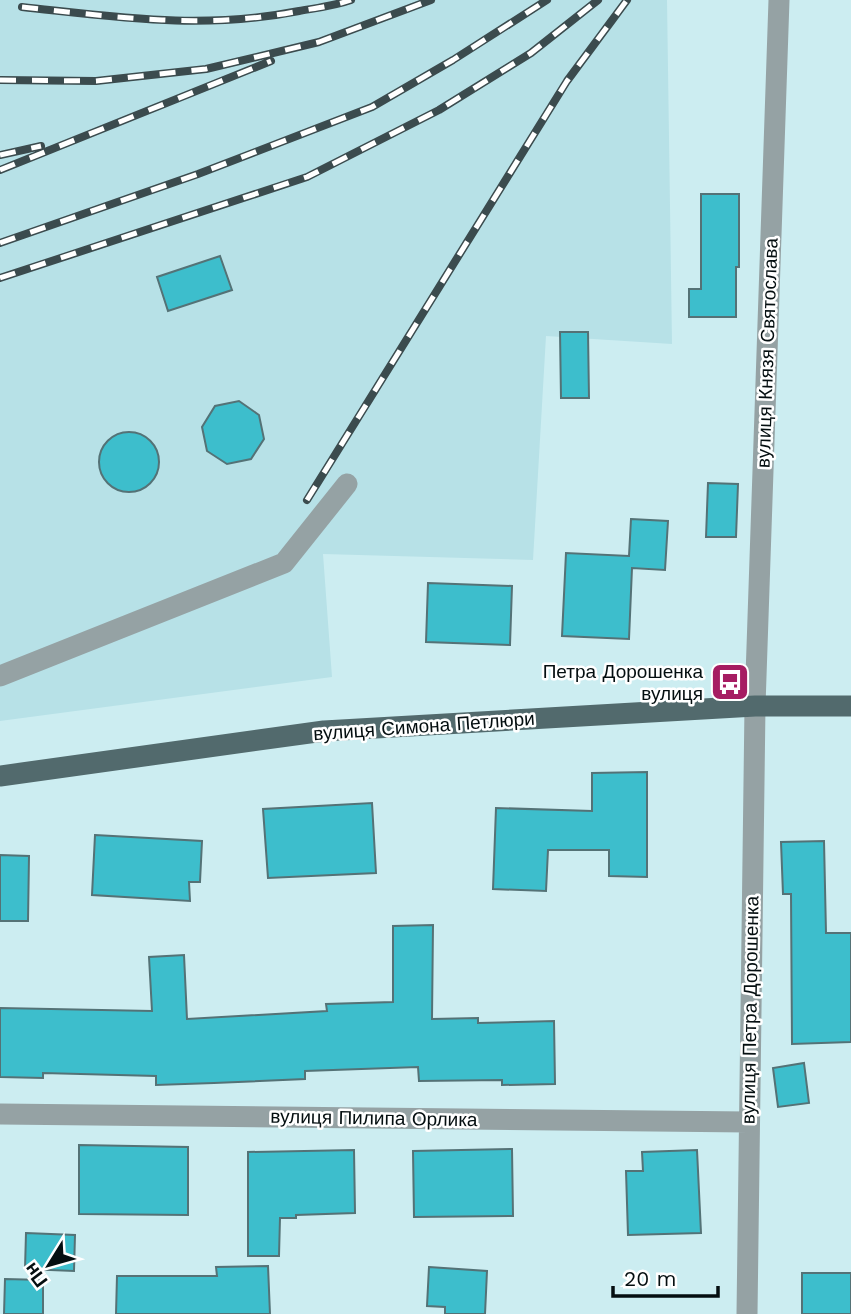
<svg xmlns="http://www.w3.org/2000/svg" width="851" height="1314" font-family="'Work Sans',sans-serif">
	<rect width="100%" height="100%" fill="#ccedf1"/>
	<path fill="#b7e1e7" d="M0,0h667l5,344 -126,-8 -13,224 -210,-6 9,123 -332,44z"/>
	<path fill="#3dbecc" stroke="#547276" stroke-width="2" d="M701,194h38v73h-3v50h-47v-28h12z
		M220,256l12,34 -64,21 -11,-34z
		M560,332h28l1,66h-28z
		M239,401l20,14 5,24 -13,20 -24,5 -20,-13 -5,-24 13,-21z
		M99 462a30 30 0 1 1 60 0a30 30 0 1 1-60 0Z
		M708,483l30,1 -2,53h-30z
		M631,519l37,2 -3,49 -33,-2 -3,71 -67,-3 4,-83 63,3z
		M428,583l84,3 -2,59 -84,-3z
		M647,772v105l-38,-1v-26h-61l-2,41 -53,-2 3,-81 96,3v-38z
		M372,803l4,70 -108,5 -5,-69z
		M95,835l107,6 -2,41h-11l1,19 -98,-6z
		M824,841l2,92h25v109l-59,2 -1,-150h-8l-2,-52z
		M0,855l29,1 -1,65h-28z
		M433,925l-1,94 46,-1v5l76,-2 1,63 -53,1v-5l-83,1 -1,-14 -113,4v8l-91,4 -58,2v-9l-113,-3v5l-43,-1v-69l152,3 -3,-54 35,-2 3,64 140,-8 -1,-7 67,-2v-76z
		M804,1063l5,40 -31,4 -5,-39z
		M79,1145l109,2v68l-109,-1z
		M512,1149l1,67 -99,1 -1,-66z
		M354,1150l1,63 -59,2v3h-16l-1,38h-31v-104z
		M697,1150l4,83 -73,2 -2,-64h17l-1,-19z
		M26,1233l49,2 -1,36 -49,-2z
		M268,1266l2,48h-154l1,-38h100l-1,-9z
		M429,1267l58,4 -2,43h-40v-7l-18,-1z
		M802,1273h49v41h-49z
		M5,1279l38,1v34h-39z"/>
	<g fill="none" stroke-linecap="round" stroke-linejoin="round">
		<path stroke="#95a2a4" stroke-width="21" d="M0,676l284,-113 63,-79
			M0,1114l748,8
			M747,1314l8,-608 24,-706"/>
		<path stroke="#526a6d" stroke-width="21" d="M0,776l324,-45 431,-25h96"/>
		<g stroke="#3b4b4e" stroke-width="8">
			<path id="rail" d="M22,7c96,10 180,23 277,4 17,-3 35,-5 52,-11
				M0,80l96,1 110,-12 113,-27 112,-42
				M0,155l41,-9
				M0,170l271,-109
				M0,243l198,-69 174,-67 81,-47 94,-60
				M0,278l307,-101 132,-67 92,-57 67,-53
				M307,500l260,-419 60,-81"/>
		</g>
		<use href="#rail" stroke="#fff" stroke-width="5" stroke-dasharray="16" stroke-linecap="butt"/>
	</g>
	<defs>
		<g id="bus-square" transform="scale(2.0125)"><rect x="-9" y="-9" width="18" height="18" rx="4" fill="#a61c62" stroke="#fff"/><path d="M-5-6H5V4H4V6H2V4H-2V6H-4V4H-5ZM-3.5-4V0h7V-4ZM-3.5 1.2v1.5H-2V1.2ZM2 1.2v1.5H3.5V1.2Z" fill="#fff"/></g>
	</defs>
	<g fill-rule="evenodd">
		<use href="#bus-square" x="730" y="682"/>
	</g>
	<g text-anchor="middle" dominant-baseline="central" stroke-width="5" stroke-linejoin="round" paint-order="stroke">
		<g font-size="19" fill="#040e10" stroke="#fff">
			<text transform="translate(767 353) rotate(-88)">вулиця Князя Святослава</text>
			<text transform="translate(424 726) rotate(-4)">вулиця Симона Петлюри</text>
			<text transform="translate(750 1010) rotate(-89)">вулиця Петра Дорошенка</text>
			<text transform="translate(374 1118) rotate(1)">вулиця Пилипа Орлика</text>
		</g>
		<g font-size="19" fill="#040e10" stroke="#fff" text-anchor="end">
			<text x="703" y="671">Петра Дорошенка<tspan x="703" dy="22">вулиця</tspan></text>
		</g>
	</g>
	<g transform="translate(49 1265) rotate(233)" stroke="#ffffff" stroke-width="5" paint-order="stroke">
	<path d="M0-5L12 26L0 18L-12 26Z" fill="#040e10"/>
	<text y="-10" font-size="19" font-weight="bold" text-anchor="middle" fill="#040e10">Пн</text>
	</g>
	<path d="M613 1286v10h105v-10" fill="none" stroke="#040e10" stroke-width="3.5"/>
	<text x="624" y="1286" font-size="21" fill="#040e10" stroke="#ffffff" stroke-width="5" paint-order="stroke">20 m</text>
</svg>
